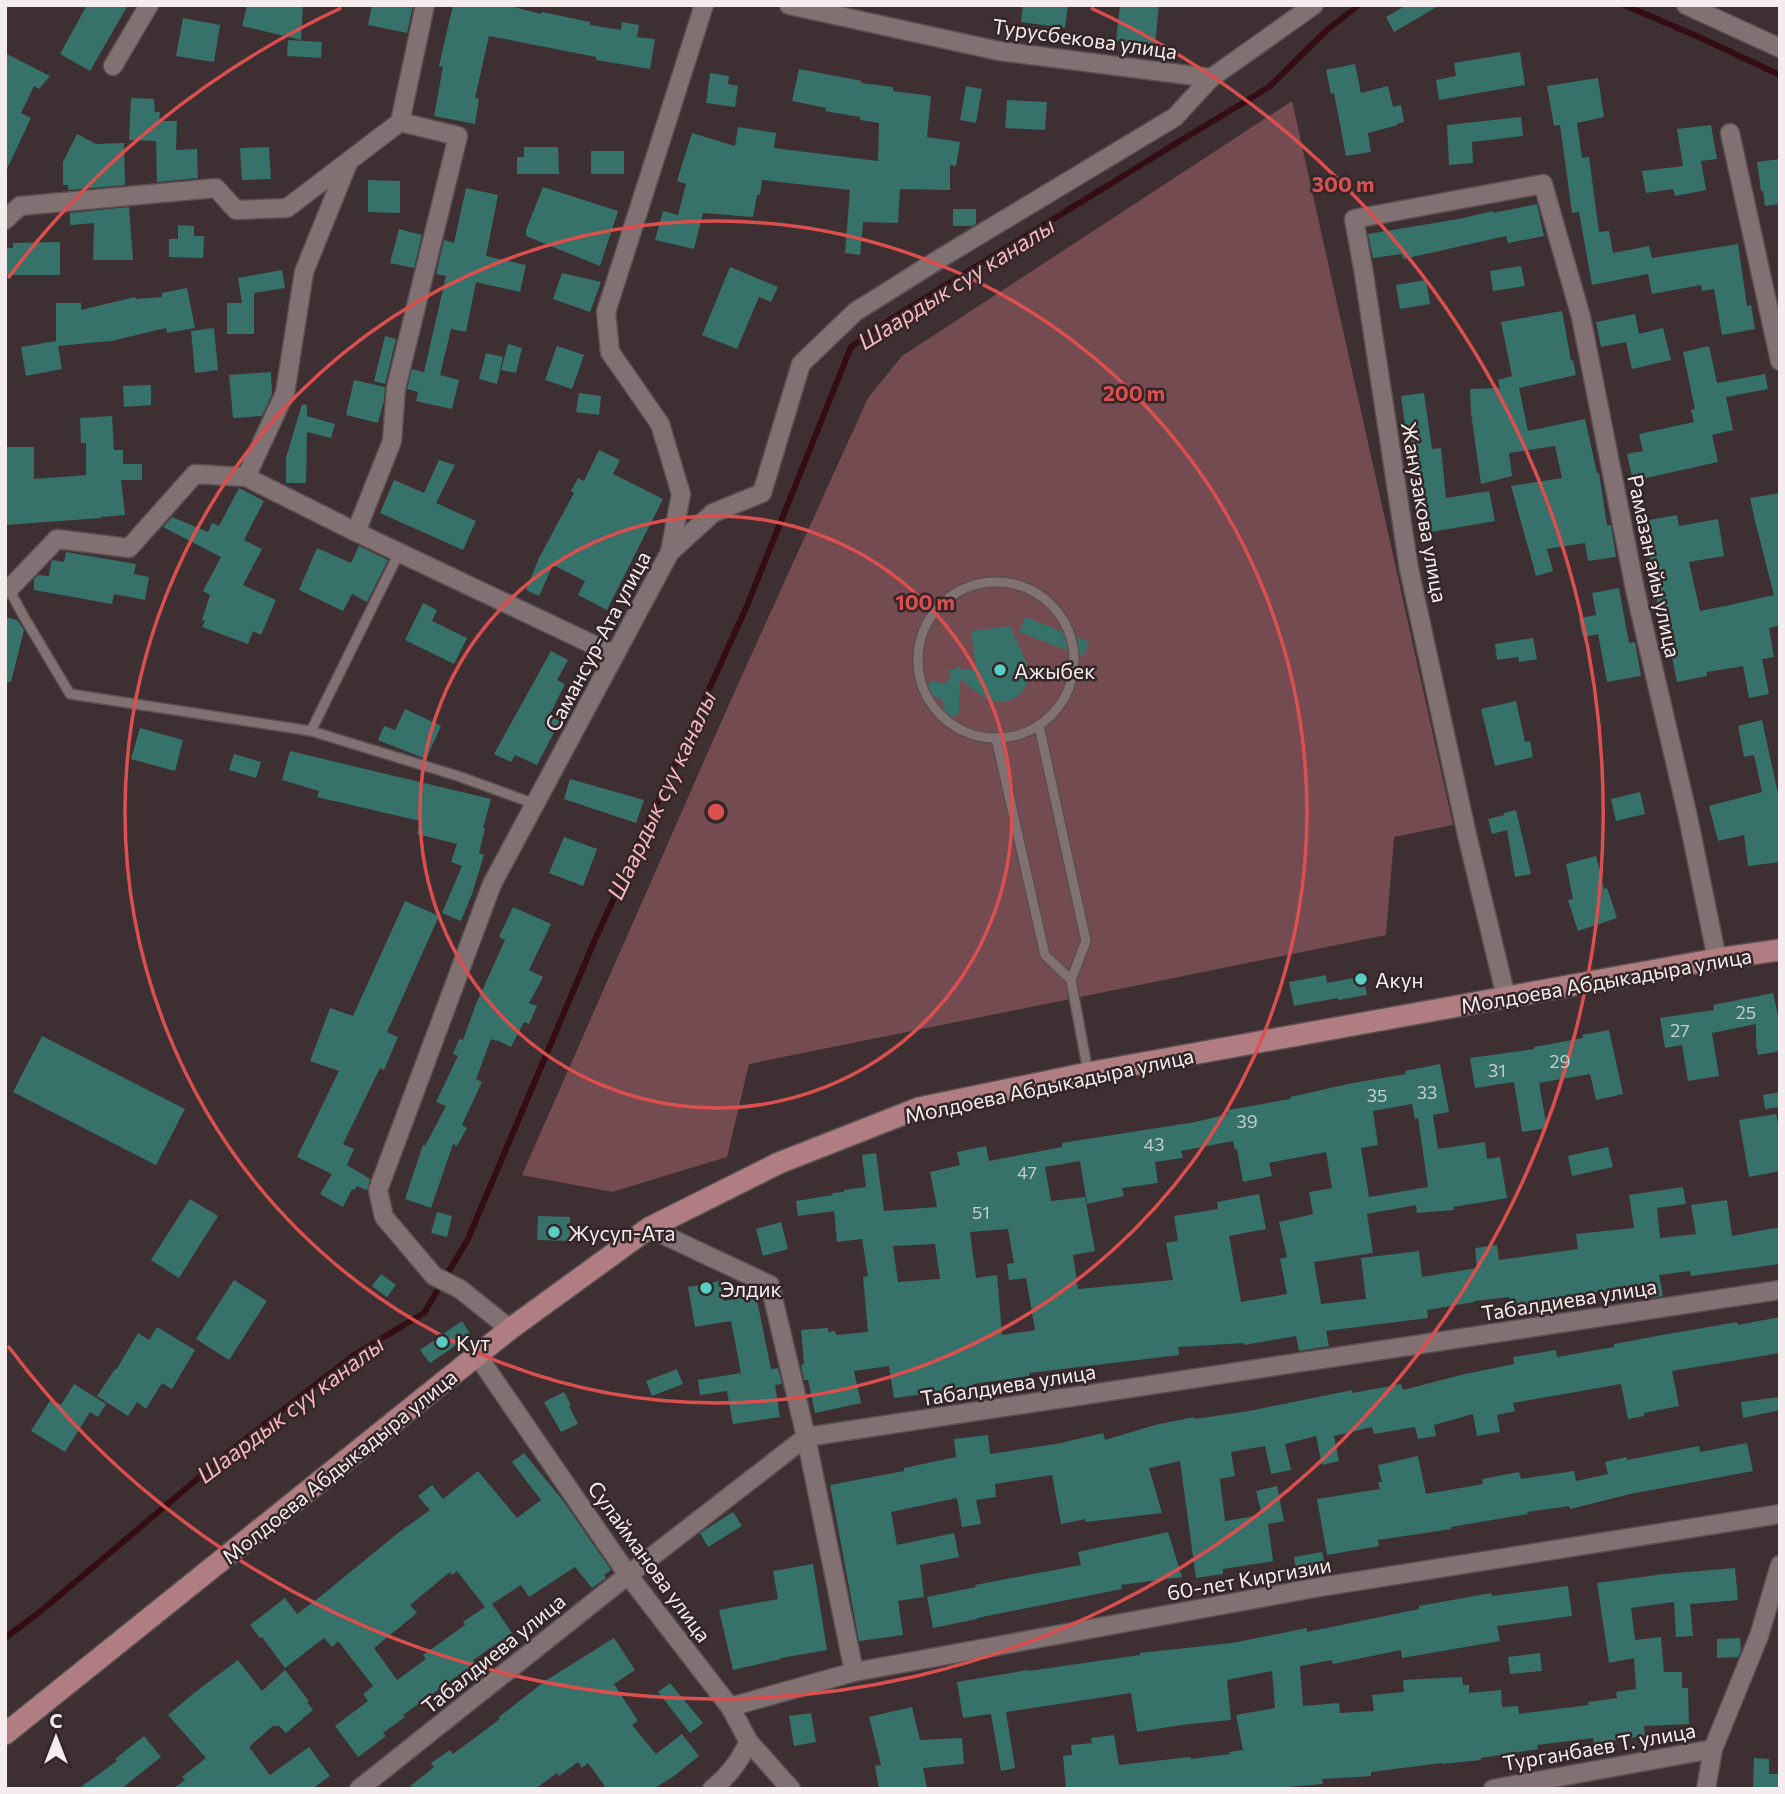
<svg xmlns="http://www.w3.org/2000/svg" width="1785" height="1794" font-family="Commissioner,sans-serif">
	<rect width="100%" height="100%" fill="#3e3032"/>
	<path fill="#744b50" d="M1292,101l161,724 -59,12 -8,98 -637,129 -22,93 -115,35 -90,-17 212,-482 134,-295 34,-42z"/>
	<g fill="none" stroke-linecap="round" stroke-linejoin="round">
		<path stroke="#330c14" stroke-width="6" d="M1624,5l75,32 81,38
			M5,1638l36,-27 193,-163 120,-93 70,-42 43,-72 127,-299 152,-334 105,-261 40,-28 284,-175 94,-57 58,-57 32,-25"/>
	</g>
	<path fill="#36716a" fill-rule="evenodd" d="M87,5h41l-38,66 -30,-17z
		M247,5h56l-2,35 -59,-14z
		M372,5h41l-6,28 -39,-8z
		M453,5h53l35,9 1,-2 48,10v3l31,5 1,-8 17,3 -2,12 18,2 -5,30 -54,-9v-3l-107,-21 -14,62 4,1 -4,25 -41,-8 9,-49 -4,-1z
		M1023,5h45l-3,23 -44,-6z
		M1120,5h39l-4,40 -39,-4z
		M1407,5h33l-46,27 -8,-15z
		M183,18l37,7 -6,37 -38,-6z
		M288,40l34,2 -1,16 -34,-2z
		M1520,52l5,33 -86,15 -3,-20 20,-4 -2,-13z
		M5,53l45,23 -11,13 -5,-3 -13,27 10,5 -26,55z
		M1355,64l6,29 27,-7 5,21 8,-2 3,17 -7,2 1,1 -30,8 3,19 -25,4 -12,-63 -3,1 -5,-24z
		M799,69l63,12 -1,2 32,4v4l38,5 -4,41 33,5 -4,24 -6,-1v25l-50,-1 -2,34 -35,-1 -3,33 -15,-2 5,-63 -88,-10 -2,15h-3l-4,22 -50,-4 -9,36 -39,-9 8,-29 15,4 8,-31 -9,-3 15,-48 43,13 3,-19 38,6 -2,15 104,13 1,-38 -19,-3v-3l-35,-6 1,-3 -34,-7z
		M710,73l19,3 -1,8 10,2 -3,21 -29,-4z
		M1598,78l6,39 -27,6 5,35 7,-1 10,75 10,-1 4,22 36,-7 3,12 86,-14 9,62 4,-1 4,24 -33,6 -8,-46 -12,2 -1,-6 -49,9 -4,-20 -56,11 -13,-73 -7,1 -12,-88 -6,1 -7,-40z
		M966,86l16,3 -6,34 -16,-3z
		M131,98l23,1 1,13h5l-1,9h18l-1,29 21,-1 1,29 -41,4 -1,-41 -27,-1z
		M1007,100l40,2 -2,28 -40,-2z
		M1521,117l2,19 -51,6 1,21 -24,2 -2,-40z
		M1711,125l6,34 -16,2 5,29 -31,6 -2,-7 -27,4 -4,-22 41,-5 -6,-37z
		M77,134l19,10 28,-1 1,42 -57,5v-5h-5v-23z
		M269,147l2,32 -29,1 -2,-32z
		M524,147h34l1,27h-42v-17h7z
		M591,151h33v23h-33z
		M1780,159v45l-15,2 -2,-15h-2l-4,-29z
		M368,180l32,1v32l-32,-1z
		M543,187l75,24 -18,55 -74,-30v-6z
		M466,188l32,7 -12,61 40,9 -6,27 -44,-10 -10,50 -15,-3 -11,46 19,5 -7,29 -36,-8 2,-9 -11,-3 5,-20 12,3 22,-96 -10,-2 8,-34 10,3z
		M1537,204l7,32 -36,7 -2,-7 -103,23 -1,-5 -29,4 -5,-24 91,-15 34,-8v2z
		M129,207l4,53h-40l1,-37 -24,2v-12z
		M953,209h23v15l-4,2h-19z
		M178,225l16,1v10h10l-1,22 -34,-1v-18h9z
		M399,229l23,6 -8,33 -24,-5z
		M60,242v33h-55v-27h8v-5z
		M1521,266l4,20 -32,5 -3,-20z
		M730,267l48,20 -7,15 -12,-5 -22,52 -35,-14z
		M282,270l3,18 -31,5v41h-27v-31h15l-4,-25z
		M562,273l39,9 -11,30 -37,-13z
		M1426,280l4,24 -30,5 -4,-24z
		M187,288l8,40 -28,5 -1,-5 -55,13 -53,5 4,23 -36,7 -5,-29 35,-6v-38h25v7l54,-13 1,2 26,-2v-4z
		M1562,311l9,50 2,-1 3,15 -57,13 9,43 57,-12 12,54h2l8,52h4l5,32 -28,4 -3,-18 -38,6 6,22 -17,5 -25,-90 51,-8 -7,-32 -46,7 3,23 -31,8 -10,-71 -1,-24 30,-1 -2,-8 14,-4 -11,-54z
		M1635,314l4,20 24,-6 8,32 -39,9 -6,-27 -25,5 -5,-25z
		M214,328l4,42 -23,3 -4,-42z
		M385,336l11,3 -11,45 -11,-3z
		M508,344l14,4 -6,25 -15,-3z
		M557,346l27,9 -12,34 -27,-9z
		M1709,346l8,37 48,-9 3,15 -42,8 7,33 -21,5 6,27 -85,19 -6,-27 16,-3 -4,-17 55,-12 -3,-12 4,-1 -12,-57z
		M486,353l17,4 -6,27 -18,-5z
		M271,372l1,22 -10,22 -29,2 -4,-43z
		M354,380l31,7 -1,14 -6,22 -32,-8z
		M151,385v20l-27,2 -1,-21z
		M579,393l22,3 -2,19 -23,-3z
		M1424,393l8,56 9,-1 5,50 43,-7 6,30 -64,11 -10,-57 -6,1 -4,-44 -5,1 -5,-37z
		M302,404l5,1v11l28,8 -4,14 -24,-6 -1,51h-20v-25z
		M112,416l2,34h9v14h19v16h-21l4,35 -24,2v1l-96,7v-78h29v32l52,-4v-32h-5l-1,-25z
		M599,450l21,10 -7,14 50,25 -56,111 -29,-15 7,-14 -32,-16 -14,31 -13,-6 13,-32 35,-65 -3,-2 7,-13 6,3z
		M439,460l16,5 -19,38 40,18 -13,29 -83,-37 14,-33 30,13z
		M239,488l25,13 -20,39 18,9 -19,36 33,15 -15,35 -8,-4 -5,13 -46,-17 3,-6 -3,-1 8,-25 -7,-4 18,-34 -58,-30 9,-10 36,15 4,-9 7,3z
		M1780,493v132l-11,3 5,29 -12,2 7,35 -20,4 -6,-32 -36,6v4l-30,6 -6,-30 -4,1 -16,-83 -7,-49 33,-6 2,11 39,-7 6,37 -35,6 11,49 30,-6 44,-10 -19,-74 -5,-23z
		M359,546l29,14 -21,42 -15,-8 -9,17 -44,-21 18,-42 34,15z
		M66,552l70,12 -2,10 15,3 -4,23 -31,-6 -2,10 -78,-14v-11l4,-4 11,1 2,-14 2,-2 11,2z
		M1619,588l10,55 6,-1 6,34 -34,6 -9,-48 -15,3 -4,-19 17,-3 -4,-22z
		M423,603l14,7 -5,11 35,17 -13,26 -49,-24z
		M5,617l12,3 7,10 -13,52h-6z
		M1025,617l64,25 -6,14 -64,-24z
		M1010,626l18,40 1,9 -2,9 -5,8 -7,6 -9,4h-10l-10,-3 -26,-20 -1,34 -3,3 -7,1 -5,-5 -2,-13 -13,-3 -3,-5v-6l7,-4 12,3 7,-10 -6,-5h10l4,-4v4h16l-5,-38z
		M1533,638l4,21 -18,3 -1,-5 -21,3 -2,-16z
		M551,651l17,9 -11,20 8,4 -16,32 11,5 -23,44 -22,-10 -4,7 -17,-8z
		M1516,701l9,41 5,-1 3,16 -38,9 -14,-57z
		M405,709l36,17 -15,33 -48,-19 6,-14 11,4z
		M1762,720l18,83v59l-32,4 -4,-31 -26,6 -9,-35 53,-14 -8,-37 -10,2 -6,-31z
		M140,728l43,12 -8,31 -44,-12z
		M290,751l201,48 -8,29h2l-6,25 5,2 -12,39 -11,27 -19,-8 20,-47 -11,-4 6,-18 -40,-10 3,-13 -103,-24 2,-6 -37,-11z
		M234,754l27,8 -5,16 -27,-8z
		M570,779l74,21 -8,23 -72,-24z
		M1640,792l5,22 -29,7 -5,-22z
		M1516,810l15,64 -16,3 -8,-47 -15,4 -4,-15 16,-4v-2z
		M564,837l33,12 -14,37 -34,-13z
		M1596,856l8,33 3,-1 10,30 -39,13 -10,-31 5,-1 -7,-35z
		M405,901l34,15 -52,116 11,5 -14,33 -4,-2 -37,76 11,5 -7,16 23,14 -3,11 -10,-4 -3,4 -2,-1 -9,18 -23,-13 12,-20 -35,-17 42,-86 -29,-10 20,-53 23,8z
		M513,907l38,17 -22,46 14,7 -14,26 8,3 -8,18 -5,-2 -13,25 -14,-7v1l-6,-2 -15,40 6,3 -20,43 5,3 -10,18 -4,-2 -22,64 -26,-9 18,-54 2,1 21,-40 -10,-4 22,-46 -5,-2 6,-15 4,1 13,-36 29,-64 -6,-3z
		M1326,975l1,8 36,-7 4,19 -29,5v-2l-44,8 -5,-24z
		M1773,993l7,32v26l-22,4 -2,-11v-20l-44,9 7,43 -31,5 -6,-36 -17,3 -5,-30 54,-8 -1,-5z
		M1609,1030l14,64 -27,6 -6,-26 -51,9 8,45 -25,4 -8,-50 -39,6 -5,-30 64,-9v-2l49,-9 -1,-3z
		M42,1036l143,73 -29,56 -143,-73z
		M1440,1064l9,48 -16,3 5,34 47,-7 2,17 13,-2 7,41 -54,9 1,3 -37,3 -1,-8 -49,9 6,39 -59,9 7,42 45,-5 -5,-41 58,-7 3,26 55,-9 -2,-20 22,-3 2,15 79,-11 -2,-15 58,-6 -5,-33 54,-8 3,17 -29,4 3,30 36,-4 -5,-29 36,-5 5,36 48,-9v37l-89,12 -1,-5 -31,4 4,21 -19,3 -3,-14 -79,13v3l-47,6 -6,-10 -35,4v1l-47,8 1,8 -102,13 3,15 -30,5 -3,-15 -52,9 -1,-2 -65,4 1,8 -150,18v3l-56,8v4l-79,10 -5,-32 -35,5 7,32 -46,10 -7,-33h-4l-3,-15 3,-1 -3,-34 27,-2v4l7,-1 1,4 32,-3 -5,-55 5,-1 -6,-37 -25,3 -3,-31 -36,5 -2,-15 37,-6 -1,-2 12,-1 -1,-2 23,-3 -4,-32 14,-2 8,58 53,-4 -7,-35 30,-7 -3,-13 29,-6 3,15 73,-14v-4l133,-21 33,-8v-4l62,-11v-2l63,-14 53,-9 -1,-3zM1412,1104l3,15 3,-1 10,69 -59,10 -8,-49 17,-3 -5,-34zM1233,1141l2,9 2,-1 6,33 29,-6 -3,-13 57,-11 6,36 -23,4 4,22 -34,8 8,35 -7,2 7,35 -46,8 -12,-66 37,-7 -7,-35 -42,8 1,7 -44,7 4,25 -12,2 7,37 -95,9 -5,-34 22,-4 -10,-54 -34,4 -6,-34 35,-6 7,43 37,-8 -2,-8 36,-5 -3,-21 28,-4 -2,-7zM1008,1229l6,34 -7,1 2,16 17,-2 9,52 -33,5 -5,-60 -21,3 -6,-46zM935,1244l5,35 -42,3 -5,-36z
		M1780,1092v15l-15,2 -2,-14z
		M1776,1114l4,19v38l-31,6 -10,-57z
		M1608,1147l5,20 -41,9 -4,-20z
		M190,1199l28,17 -39,62 -28,-18z
		M437,1212l15,4 -5,21 -16,-4z
		M538,1216l32,1v24l-33,-1z
		M781,1222l7,27 -25,7 -7,-27z
		M381,1274l15,11 -9,12 -15,-11z
		M234,1280l33,21 -38,59 -33,-21z
		M720,1281l4,20 32,-6 15,74 7,-1 4,16 -7,1 5,32 -47,7 -6,-33 -27,4 -2,-15 43,-7 -10,-52 -36,6 -7,-40z
		M1780,1317v36l-108,18 7,35 -35,7v3l-16,3 -7,-35 -108,19 2,8 -18,4 3,17 -23,4 -4,-22 -39,11 2,11 -18,3 -3,-12 -41,7 -2,-7 -38,9 5,25 -17,4 -6,-29 -31,8 6,26 -20,4 -6,-28 -34,6 4,24 -15,3 5,42 37,-6 -6,-24 21,-5 7,35 -16,3 5,37 -50,8v5l-27,4 -16,-117 -31,7 13,45 -76,9 -1,-3 -24,5 -9,-49 -57,9 1,13 -20,3 5,24 -19,3 -5,-29 -66,14 6,33 57,-12 5,24 -39,8 4,32 -26,4 5,34 -44,6 -29,-156 74,-14v-3l52,-11 -2,-18 34,-4 2,19 71,-11 42,-10 2,7 50,-15 39,-8 1,2 54,-8 103,-21v3l49,-9 2,6 62,-16 49,-10 -1,-7 43,-7 1,7 57,-10v-3l48,-9 75,-13 1,3z
		M462,1321l9,14 -41,28 -10,-13z
		M157,1327l38,23 -23,39 -10,-6 -16,26 -9,-7 -9,14 -31,-20 18,-27 1,1 22,-37 11,7z
		M677,1369l6,15 -31,12 -6,-15z
		M74,1384l32,20 -8,13 -8,-5 -25,40 -34,-21 20,-32 10,6z
		M564,1392l7,13 -2,1 9,18 -17,8 -17,-30z
		M1780,1397v13l-37,8 -2,-16z
		M1747,1443l6,28 -123,23 -60,15 -1,-3 -42,6 1,2 -77,13v2l-73,11 1,6 -52,9 -10,-56 63,-10 -2,-7h4l-4,-17 40,-9 8,38 57,-10 -1,-5 37,-7 2,7 53,-8 2,10 32,-7 -3,-12 21,-5 1,3 72,-14 1,6z
		M524,1453l40,49 47,68 -7,5 2,3 -14,10 -17,-21 -46,30 -8,-12 -29,19 20,29 -39,27 2,3 -72,52 2,2 -22,16 3,3 -28,21 -23,-31 33,-25 -5,-7 10,-8 -35,-45 -6,6 -8,-9 -39,30 -23,-31 -2,1 -10,-13 35,-27 12,16 19,-14 82,-67 32,-23 -12,-14 14,-11 11,14 35,-28 39,47 24,-18 -29,-38zM457,1571l28,36 -22,15 2,3 -42,30 3,4 -29,21 -23,-32 43,-35 -7,-8 40,-33 2,3z
		M733,1512l9,14 -34,21 -8,-14z
		M1168,1532l14,45 -61,8 1,4 -145,29v1l-44,9 -6,-31 49,-10 -1,-2 42,-8 64,-12 -3,-13z
		M1322,1552l4,17 -29,6 -3,-18z
		M813,1564l14,86 -46,8v1l-48,11 -14,-60 59,-11 -5,-28z
		M1735,1568l3,32 -48,4 3,32 -17,1 -2,-35 -43,6 4,32 26,-3 3,35h18v16h6l1,36 -45,2 1,10 -51,7 -1,-5 -56,7 1,4 -57,9v2l-40,4v-1l-70,9v4l-49,3 1,5 -58,5h-199l-3,-33 9,-1 -1,-10 21,-2 -1,-5 23,-3 5,30 71,-8 1,2 39,-5 -1,-2 14,-2 -7,-35 39,-7 -3,-37 -45,9 4,40 -50,5 -44,7 -6,-39 -125,19 9,56 -14,3 -10,-57 -28,4 -6,-36 71,-12 1,1 111,-16v-2l92,-10 75,-15v4l112,-23v-3l72,-13 1,3 76,-10 4,30 -75,10 3,15 -98,17 -1,-8 -68,14 -1,-4 -32,6 3,40 36,-3 1,10 34,-2 -2,-16 32,-3 -1,-12 59,-3 1,8h6v8l32,-3 1,17 16,-1 1,8 70,-9 -1,-3 29,-4 -1,-6 20,-3 -2,-31 -25,5 -12,-80 67,-9z
		M614,1638l21,32 -21,14 24,37 -6,4 24,29 26,-20 17,22 -25,20 -21,13h-46l-19,-26 -6,5 -4,-6 -19,14 -2,-3 -22,16h-128l27,-22 -3,-4 19,-13 3,4 47,-35 -1,-2 46,-36z
		M1740,1638l1,13 -3,6 -21,1v-19z
		M1540,1653l2,18 -32,3 -2,-17z
		M238,1660l24,31 23,-21 24,31 -2,1 6,8 -27,23 -8,-8 -3,2 -1,-2 -25,22 21,28 39,-28 21,29 -18,13h-139l12,-9 -3,-3 24,-19 -38,-43 26,-22z
		M670,1683l33,40 -13,10 -32,-41z
		M912,1707l8,33 42,-2 2,26 -41,4 4,21h-48l-4,-23 6,-1 -12,-48z
		M811,1713l5,29 -22,4 -5,-30z
		M144,1736l17,21 -40,32h-43l39,-28 -2,-2z
		M1754,1758l15,1v15h11v15h-27z"/>
	<g fill="none" stroke-linecap="round" stroke-linejoin="round">
		<g stroke="#5b4f51" stroke-width="12">
			<path id="lane" d="M918 660a78 78 0 1 1 156 0a78 78 0 1 1-156 0Z
				M9,589l15,28 46,77 241,37 147,45 77,28
				M1039,726l47,215 -15,39
				M311,731l88,-178
				M996,738l49,217 26,25 17,92"/>
		</g>
		<g stroke="#5b4f51" stroke-width="21">
			<path id="street" d="M789,5l210,46 212,27 103,-73
				M1686,5l94,43
				M113,66l36,-61
				M1730,133l50,228
				M5,220l15,-14 196,-18 20,22 51,-2 113,-86 25,-117
				M246,477l39,-84 19,-121 44,-109
				M356,532l36,-91 4,-53 62,-252 -58,-14
				M670,552l43,-39 49,-20 39,-129 54,-52 86,-54 234,-141 36,-39
				M5,589h4l48,-50 72,9 66,-74 51,3 110,55 259,123
				M1506,997l-39,-162 -58,-266 -46,-301 -9,-49 189,-35 38,133 55,277 52,223 29,142
				M649,1228l121,57 36,152 48,235
				M510,1329l-50,-40 -26,-13 -50,-59 -6,-27 114,-306 178,-332 11,-58 -21,-70 -50,-72 -4,-40 98,-307
				M477,1355l151,220 102,132 19,35 42,47
				M730,1707l124,-35 466,-85 460,-73
				M359,1789l269,-214 178,-138 974,-147
				M712,1789c17,-13 27,-28 37,-47
				M1493,1789l220,-40
				M1706,1789l7,-40 46,-113 21,-71"/>
		</g>
		<g stroke="#5b4f51" stroke-width="24">
			<path id="primary" d="M5,1734l431,-346 74,-59 139,-101 130,-65 140,-55 169,-35 629,-114 63,-9"/>
		</g>
		<use href="#lane" stroke="#817172" stroke-width="9"/>
		<use href="#street" stroke="#817172" stroke-width="18"/>
		<use href="#primary" stroke="#b07d83" stroke-width="21"/>
	</g>
	<g fill="none" stroke="#dc4f4f" stroke-width="3.5">
		<circle cx="716" cy="812" r="296"/>
		<circle cx="716" cy="812" r="591"/>
		<path d="M8 278A887 887 0 0 1 341 8M1091 8A887 887 0 1 1 8 1346"/>
	</g>
	<g fill="#57cec1" stroke="#342628" stroke-width="2.5">
		<circle cx="1000" cy="670" r="7"/>
		<circle cx="1361" cy="979" r="7"/>
		<circle cx="554" cy="1232" r="7"/>
		<circle cx="706" cy="1288" r="7"/>
		<circle cx="442" cy="1342" r="7"/>
	</g>
	<g text-anchor="middle" dominant-baseline="central" stroke-width="5" stroke-linejoin="round" paint-order="stroke">
		<g font-size="18" fill="#c5cdcc">
			<text x="1746" y="1012">25</text>
			<text x="1680" y="1030">27</text>
			<text x="1560" y="1061">29</text>
			<text x="1497" y="1070">31</text>
			<text x="1427" y="1092">33</text>
			<text x="1377" y="1095">35</text>
			<text x="1247" y="1121">39</text>
			<text x="1154" y="1144">43</text>
			<text x="1027" y="1172">47</text>
			<text x="981" y="1212">51</text>
		</g>
		<g font-size="21" fill="#f5eced" stroke="#342628">
			<text transform="translate(1085 38) rotate(8)">Турусбекова улица</text>
			<text transform="translate(1425 512) rotate(80)">Жанузакова улица</text>
			<text transform="translate(1655 566) rotate(78)">Рамазан айы улица</text>
			<text transform="translate(597 641) rotate(-62)">Самансур-Ата улица</text>
			<text transform="translate(1606 980) rotate(-10)">Молдоева Абдыкадыра улица</text>
			<text transform="translate(1049 1085) rotate(-12)">Молдоева Абдыкадыра улица</text>
			<text transform="translate(1569 1299) rotate(-9)">Табалдиева улица</text>
			<text transform="translate(1008 1384) rotate(-9)">Табалдиева улица</text>
			<text transform="translate(339 1466) rotate(-39)">Молдоева Абдыкадыра улица</text>
			<text transform="translate(650 1561) rotate(54)">Сулайманова улица</text>
			<text transform="translate(1249 1578) rotate(-10)">60-лет Киргизии</text>
			<text transform="translate(493 1653) rotate(-39)">Табалдиева улица</text>
			<text transform="translate(1599 1746) rotate(-10)">Турганбаев Т. улица</text>
		</g>
		<g font-size="21" fill="#f5eced" stroke="#342628" text-anchor="start">
			<text x="1014" y="670">Ажыбек</text>
			<text x="1375" y="979">Акун</text>
			<text x="568" y="1232">Жусуп-Ата</text>
			<text x="720" y="1288">Элдик</text>
			<text x="456" y="1342">Кут</text>
		</g>
		<g font-size="23" font-style="italic" fill="#f8b8be" stroke="#342628">
			<text transform="translate(956 283) rotate(-32)">Шаардык суу каналы</text>
			<text transform="translate(661 795) rotate(-65)">Шаардык суу каналы</text>
			<text transform="translate(290 1409) rotate(-37)">Шаардык суу каналы</text>
		</g>
	</g>
	<circle cx="716" cy="812" r="10" fill="#dc4f4f" stroke="#342628" stroke-width="3.5"/>
	<g font-size="21" text-anchor="middle" font-weight="bold" fill="#dc4f4f" stroke="#342628" stroke-width="5" stroke-linejoin="round" paint-order="stroke">
		<text x="1343" y="192">300 m</text>
		<text x="1134" y="401">200 m</text>
		<text x="925" y="610">100 m</text>
	</g>
	<rect width="1785" height="1794" fill="none" stroke="#f5eced" stroke-width="14"/>
	<g transform="translate(56 1738)" stroke="#342628" stroke-width="5" paint-order="stroke">
	<path d="M0-5L12 26L0 18L-12 26Z" fill="#f5eced"/>
	<text y="-10" font-size="19" font-weight="bold" text-anchor="middle" fill="#f5eced">С</text>
	</g>
</svg>
